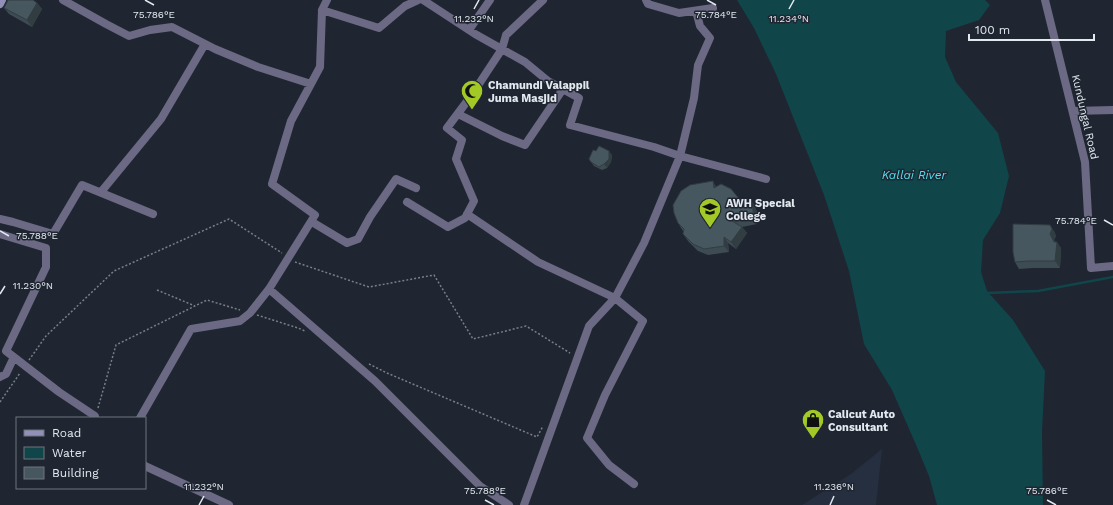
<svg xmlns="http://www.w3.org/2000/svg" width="1113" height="505" font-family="'Work Sans',sans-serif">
	<rect width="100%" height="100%" fill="#1f2631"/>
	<path fill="#252f40" d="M882,449l-6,56h-74l49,-31z"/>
	<path fill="#10454a" d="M737,0h248l5,5 -11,15 -33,11 -1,26 11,25 42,51 11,43 -9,37 -17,27 -2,32 6,19 26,29 32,51 -3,60 1,74h-106l-8,-29 -12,-29 -25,-57 -28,-46 -15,-73 -25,-76 -23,-58 -25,-63 -22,-46z"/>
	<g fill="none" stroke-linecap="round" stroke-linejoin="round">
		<path stroke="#10454a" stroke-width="2.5" d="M987,293l51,-2 75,-14"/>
		<path stroke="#797f88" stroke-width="1.5" stroke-dasharray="2 2" stroke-linecap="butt" d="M295,262l74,25 65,-12 39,64 53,-13 44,27
			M157,290l38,16
			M257,315l41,13 7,3
			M29,360l17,-24 68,-65 115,-52 53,34
			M369,364l18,9 150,64 6,-11
			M0,402l20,-29
			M98,408l18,-63 91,-45 33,10"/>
		<path stroke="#6b6983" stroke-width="8" d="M63,0l43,24 23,12 21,-6 22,-3 43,22 43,18 53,17
			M423,0l52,34 50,28 23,19 31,17 -9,27 84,22 26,9 -36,87 -29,55 28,23 -38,74 -18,43 22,27 25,19
			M646,0l2,4 31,9 34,-5
			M1045,0l40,162 6,106 22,-2
			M322,10l5,-10
			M696,11l4,15 10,12 -12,27 -4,33 -14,58 86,23
			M469,30l21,-30
			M1073,111l40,-1
			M458,114l44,22 23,9 38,-56
			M101,192l60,-73 44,-75
			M407,202l41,25 17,-9 9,-17 -18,-42 6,-19 -15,-12 24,-32 31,-47 4,-14 37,-35
			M467,214l71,48 77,36 -26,28 -65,179
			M0,219l13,3 40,12 29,-49 71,29
			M312,222l35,21 11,-4 12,-22 26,-38 20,9
			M0,234l46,14v19l-40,84 53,41 36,24v2
			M269,289l106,92 105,105 29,19
			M0,377l6,-3 8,-17
			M140,418l51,-89 49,-8 10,-8 19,-24 46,-74 -43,-31 19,-63 29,-54 2,-57 57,18 26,-22 13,-6
			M145,466l84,39"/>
		<path stroke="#9290b9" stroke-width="8" d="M0,4l2,-4"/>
	</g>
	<path fill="#3d4b52" d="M37,3l5,6 -10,18 -23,-13 -5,-6z
		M612,155l-1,7 -4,6 -5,2 -8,-4 -5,-7z
		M717,187l24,14 10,-1 4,6 2,7v11l-15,3 5,6 -11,16 -8,-6 1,9 -21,3 -10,-4 -10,-10 -5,-7v-3l-5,-8z
		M1054,231l2,5 -2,4 7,8 -1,20h-27l-14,1 -4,-7z"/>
	<path fill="#323d42" d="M37,3l5,6 -10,18 -5,-7z
		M609,151l3,4 -1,7 -4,6 -3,-4z
		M713,181l4,7h-3z
		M751,200l4,6 2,7v11l-4,-6z
		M1050,225l4,6 2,5 -2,4 2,4 1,-2 4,6 -1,20 -5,-7 -1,-19 -4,-8z
		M742,227l5,6 -11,16 -5,-7z
		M724,237l4,6 1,9 -5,-6z"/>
	<path fill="#47575f" stroke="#323d42" d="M8,0h25l4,3 -10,17 -23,-12z
		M599,146l10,5v8l-5,5 -5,3 -8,-5 -2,-3 4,-9 3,1z
		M713,181l1,7 7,-4 10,5 10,12 10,-1 2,6v12l-21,3 10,6 -11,15 -7,-5v9l-20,3 -11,-5 -10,-10 1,-5 -6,-6 -4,-10 -1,-8 8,-14 9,-6z
		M1013,224l37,1 2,4 -2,5 4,8h3l-2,19h-27l-13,1 -2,-10z"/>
	<path fill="none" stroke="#e4e9f0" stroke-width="1.5" d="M145,0l9,5M707,0l9,5M474,9l5,-9M789,9l5,-9M1104,220l9,5M0,231l9,5M0,294l5,-8M485,500l9,5M1047,500l9,5M199,505l5,-9M830,505l4,-9"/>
	<defs>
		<g id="mosque-pin" transform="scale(1.15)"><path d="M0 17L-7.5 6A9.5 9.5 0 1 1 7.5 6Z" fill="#a3c926" stroke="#1f2631"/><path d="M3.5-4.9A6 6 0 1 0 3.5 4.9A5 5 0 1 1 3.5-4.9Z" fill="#111"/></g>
		<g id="university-pin" transform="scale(1.15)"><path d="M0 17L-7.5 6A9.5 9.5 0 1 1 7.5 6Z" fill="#a3c926" stroke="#1f2631"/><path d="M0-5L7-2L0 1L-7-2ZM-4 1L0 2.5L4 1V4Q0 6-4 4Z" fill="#111"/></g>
		<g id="shop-pin" transform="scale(1.15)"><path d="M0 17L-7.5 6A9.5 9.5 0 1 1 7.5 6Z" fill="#a3c926" stroke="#1f2631"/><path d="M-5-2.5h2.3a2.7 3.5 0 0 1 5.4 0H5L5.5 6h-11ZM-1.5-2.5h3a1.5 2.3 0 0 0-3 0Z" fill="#111"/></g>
	</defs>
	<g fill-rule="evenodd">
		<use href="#mosque-pin" x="472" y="91"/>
		<use href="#university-pin" x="710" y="209"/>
		<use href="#shop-pin" x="813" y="420"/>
	</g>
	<g text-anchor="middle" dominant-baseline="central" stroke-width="3" stroke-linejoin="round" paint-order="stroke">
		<g font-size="11" font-weight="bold" fill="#e4e9f0" stroke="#1f2631" text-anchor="start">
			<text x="488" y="85">Chamundi Valappil<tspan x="488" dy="13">Juma Masjid</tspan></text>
			<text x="726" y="203">AWH Special<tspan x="726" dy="13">College</tspan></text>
			<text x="828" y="414">Calicut Auto<tspan x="828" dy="13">Consultant</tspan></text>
		</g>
		<g font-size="11" fill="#e4e9f0" stroke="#1f2631">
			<text transform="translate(1085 117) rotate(77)">Kundungal Road</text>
		</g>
		<g font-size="12" font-style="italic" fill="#53dfed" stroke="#1f2631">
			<text x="914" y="175">Kallai River</text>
		</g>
	</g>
	<g font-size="10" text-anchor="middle" fill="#e4e9f0" stroke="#1f2631" stroke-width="3" stroke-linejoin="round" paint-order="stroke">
		<text x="154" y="18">75.786°E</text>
		<text x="716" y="18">75.784°E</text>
		<text x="474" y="22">11.232°N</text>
		<text x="789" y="22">11.234°N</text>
		<text x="1076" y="224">75.784°E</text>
		<text x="37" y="239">75.788°E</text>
		<text x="33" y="289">11.230°N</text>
		<text x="204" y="490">11.232°N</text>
		<text x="834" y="490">11.236°N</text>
		<text x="485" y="494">75.788°E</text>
		<text x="1047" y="494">75.786°E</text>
	</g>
	<rect x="16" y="417" width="130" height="72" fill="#1f2631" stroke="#6e747d"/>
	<rect x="24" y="430" width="20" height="6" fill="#9290b9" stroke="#6e747d"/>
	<text x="52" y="437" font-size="12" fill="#e4e9f0">Road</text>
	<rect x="24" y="447" width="20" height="12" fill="#10454a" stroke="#6e747d"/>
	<text x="52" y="457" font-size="12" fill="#e4e9f0">Water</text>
	<rect x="24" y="467" width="20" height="12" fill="#47575f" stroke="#6e747d"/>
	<text x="52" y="477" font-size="12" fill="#e4e9f0">Building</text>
	<path d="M969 34v6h125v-6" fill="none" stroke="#e4e9f0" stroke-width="2"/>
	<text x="975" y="34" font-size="12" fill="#e4e9f0" stroke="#1f2631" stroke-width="3" paint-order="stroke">100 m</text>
</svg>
